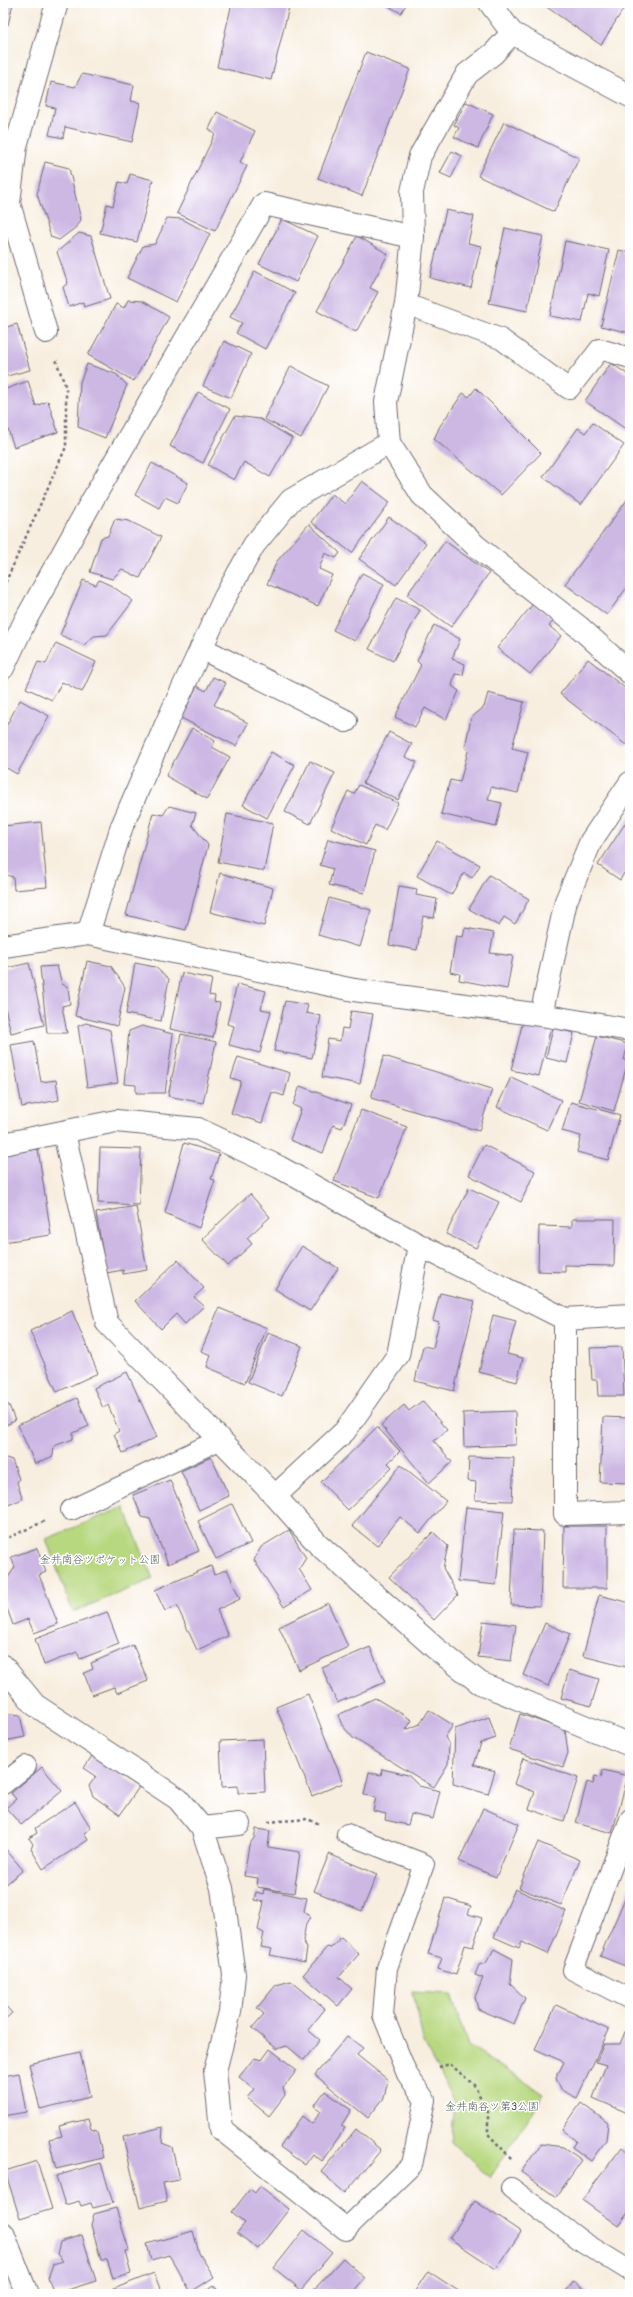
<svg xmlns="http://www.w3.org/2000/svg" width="633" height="2297" font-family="Pangolin,'Klee One',sans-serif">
	<rect width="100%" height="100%" fill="#fff"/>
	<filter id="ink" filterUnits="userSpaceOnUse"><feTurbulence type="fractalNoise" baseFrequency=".025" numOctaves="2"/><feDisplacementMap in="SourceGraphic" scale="8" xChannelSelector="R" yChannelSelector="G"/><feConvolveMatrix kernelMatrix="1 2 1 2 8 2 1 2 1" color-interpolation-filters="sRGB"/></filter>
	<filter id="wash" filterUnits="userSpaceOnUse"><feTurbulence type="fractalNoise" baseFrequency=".012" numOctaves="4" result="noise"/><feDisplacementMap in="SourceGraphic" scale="16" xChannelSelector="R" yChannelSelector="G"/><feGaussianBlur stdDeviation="0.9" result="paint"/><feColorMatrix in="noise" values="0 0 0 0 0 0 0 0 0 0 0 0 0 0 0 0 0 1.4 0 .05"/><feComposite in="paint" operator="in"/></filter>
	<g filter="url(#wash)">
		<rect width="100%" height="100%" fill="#f8eedf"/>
		<path fill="#b7d87f" stroke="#6c7d5d" d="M124,1507l29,72 -80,33 -27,-73z
			M413,1992l38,2 17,52 76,48 -54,84 -39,-36 4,-38 -32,-63z"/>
		<g id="blocks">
			<path fill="#cdb8e4" d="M3,3h10l-5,22 -5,-1z
				M232,3h58l-19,77 -54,-13z
				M383,3h24l-6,10z
				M541,3h86l-26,42z
				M3,48l3,1 -3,9z
				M366,52l44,17 -48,127 -44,-18z
				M82,74l52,11 -3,16 9,2 -8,39 -67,-15 -2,11 -14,-3 6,-27 -9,-2 5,-24 24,5z
				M466,102l27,12 -15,34 -24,-11 5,-9 -5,-3z
				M217,112l38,19 -15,31 7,4 -32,65 -38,-18 38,-79 -6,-5z
				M504,122l75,36 -25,54 -76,-36z
				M452,151l10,5 -11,22 -11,-5z
				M45,162l24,6 12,52 -6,8 -16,12 -8,-3 -14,-43z
				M130,174l23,6 -16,62 -37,-9 7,-29 6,2 6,-24 8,2z
				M446,210l28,6 -6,27 13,3 -10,42 -41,-10z
				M167,218l15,1 28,15 -34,68 -49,-24 16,-32 12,-2z
				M282,219l36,17 -22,46 -37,-18z
				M505,228l38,8 -16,75 -38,-8z
				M79,233l12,3 19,63 -26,8 -1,-5 -14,5 -6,-20 5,-4 -11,-31z
				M357,236l31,18 -18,34 8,4 -22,40 -39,-21z
				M565,241l44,9 -10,46 -11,-3 -6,29 -32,-6z
				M619,250l11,3v80l-29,-7z
				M255,271l40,22 -30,56 -29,-16 6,-10 -12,-6z
				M128,300l14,1 27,16 -35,64 -46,-26 28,-51 8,4z
				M17,324l13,46 -27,7v-49z
				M224,341l27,13 -20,44 -28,-12z
				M611,363l19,13v56l-45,-31z
				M87,364l29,10 11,11 -22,53 -27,-11 2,-45z
				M291,366l37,20 -27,52 -37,-19z
				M28,381l8,25 12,-5 10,31 -44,15 -11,-32v-25z
				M476,388l65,65 -40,42 -67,-56 6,-13 23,-33 6,4z
				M198,392l32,17 -27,54 -33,-17z
				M235,416l25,3 32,19 -22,39 -26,-15 -10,18 -26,-15z
				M593,423l31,22 -43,60 -38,-28 35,-49 7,5z
				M152,463l36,20 -10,20 -13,-6 -6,11 -24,-13z
				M362,481l28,21 -38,51 -41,-31 21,-28 13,10z
				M630,496v87l-23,32 -42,-31z
				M389,517l37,26 -30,42 -37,-26z
				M115,519l14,2 32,16 -21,41 -18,-9 -10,10 -22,-7 11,-34 7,-2z
				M309,524l31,29 -4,5 -11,-5 -6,16 13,6 -14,31 -51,-22 10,-23z
				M445,541l44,32 -38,54 -44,-32z
				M362,573l22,11 -29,57 -22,-11z
				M83,580l13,5 3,-5 13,6 21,15 -26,34 -13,1 -10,9 -24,-10z
				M396,598l24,12 -27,51 -24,-12z
				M533,604l21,16 -5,6 12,10 -31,38 -33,-26z
				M434,625l26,14 -8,20 13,5 -2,11 -8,-1 -3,12 7,5 -13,29 -21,-12 -10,19 -20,-10 26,-52 -4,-4z
				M56,643l40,19 -14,30 -20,-10 -10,18 -26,-12 12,-26 8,2z
				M588,659l42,33v48l-4,5 -66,-51z
				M213,677l13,6 -12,22 34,18 -12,23 -55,-28 16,-32 9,5z
				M488,693l36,9 -12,46 16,4 -10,41 -27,-6 -3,13 14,3 -6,24 -55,-13 9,-34 10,2 8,-31 -3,-4 6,-29 13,-11z
				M20,700l29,16 -32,58 -14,-8v-34z
				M192,728l23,13 -3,6 18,10 -23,42 -41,-23z
				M389,732l23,12 -7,13 12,5 -19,38 -35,-17z
				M271,752l24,13 -28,53 -24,-13z
				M310,761l25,12 -25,51 -25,-12z
				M359,785l39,18 -13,27 -10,-5 -9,20 -35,-17 17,-37 6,3z
				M169,806l27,7 -4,12 16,20 -22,85 -60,-15 27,-102 10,2z
				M227,814l46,9 -9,48 -46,-9z
				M630,816v60l-6,-3 -4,7 -22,-15z
				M41,822l6,65 -33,3 -1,-13 -10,-3v-48z
				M328,839l47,12 -11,42 -35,-8 4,-16 -13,-4z
				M437,841l43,24 -8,13 -8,-5 -13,22 -34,-19z
				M220,873l53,15 -9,38 -54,-14z
				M489,875l40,24 -14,25 -11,-7 -5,9 -30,-17z
				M399,886l18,3 -1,6 21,4 -3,19 -11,-2 -6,34 -28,-5z
				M329,898l42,12 -11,37 -42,-12z
				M465,928l29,5 -4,20 23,3 -6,33 -48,-9 1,-6 -10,-2 6,-36 7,1z
				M87,961l24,5 14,21 -8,39 -42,-10z
				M29,963l15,62 -33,8 -8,-34v-30z
				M135,963l20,4 14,12 -8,42 -35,-7z
				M57,966l5,18 6,3 2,17 -8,2 5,27h-20l-7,-66z
				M182,973l30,6 -3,16 6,1 -1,6 6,1 -7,35 -43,-9z
				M237,984l29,7 -5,18 10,2 -11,42 -31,-8 5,-19 -7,-2z
				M285,1001l23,4 -2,8 15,3 -9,42 -38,-7z
				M351,1011l22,3 -13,70 -38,-7 6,-38 12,2 2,-13 6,1z
				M523,1021l28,6 -12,49 -28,-6z
				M86,1023l24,7 8,53 -31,4 -9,-61z
				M142,1026l31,8 -8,59h-29v-8l-12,-1 5,-53z
				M553,1028l21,5 -7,30 -21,-5z
				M181,1034l35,8 -13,61 -35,-7z
				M597,1036l31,8 -4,16 4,1 -14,50 -35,-10z
				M34,1041l7,41 15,-2 3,20 -37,7 -11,-62z
				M384,1056l108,33 -13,42 -108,-33z
				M238,1057l52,16 -6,23 -12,-4 -10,31 -31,-10 10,-32 -10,-3z
				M511,1077l50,23 -14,30 -50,-23z
				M300,1086l51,19 -9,23 -9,-3 -10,28 -33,-13 11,-31 -8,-4z
				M571,1102l49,13 -12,45 -31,-8 4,-16 -19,-5z
				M361,1110l46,17 -28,71 -45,-17z
				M184,1143l35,11 -8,25 4,1 -16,48 -34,-15z
				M484,1145l51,26 -14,31 -52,-27z
				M100,1148l41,1 -2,56 -41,-2z
				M38,1149l13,86 -48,7v-88z
				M469,1188l30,14 -23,46 -30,-14z
				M250,1194l20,23 -23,21 5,6 -24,22 -26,-27z
				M136,1206l11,64 -24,4v-4l-17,3 -10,-60z
				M572,1219h43l-1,47 -49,-1v7l-27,-1 1,-45 33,1z
				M302,1246l36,22 -28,43 -35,-22z
				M178,1260l26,28 -10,9 10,9 -19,18 -9,-10 -15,15 -26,-28z
				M440,1293l35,8 -21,90 -39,-10 8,-35 10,2 6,-26 -6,-2z
				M219,1308l48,20 -22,55 -38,-16 4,-12 -10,-4z
				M72,1311l26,62 -41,19 -27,-61z
				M493,1315l23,6 -9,33 16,4 -6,24 -38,-10z
				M268,1333l34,13 -20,50 -34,-14z
				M622,1347l2,49h-26l-1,-16h-5l-2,-32z
				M127,1372l30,65 -34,16 -9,-19 5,-3 -11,-26 -5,3 -9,-20z
				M77,1398l12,28 -16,7v6l-19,7 -1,10 -18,8 -17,-39z
				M422,1401l25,29 -13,11 18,21 -23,21 -48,-58 23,-20 5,6z
				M3,1404l6,1 6,16 -12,5z
				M515,1411l1,34 -52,2 -1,-34z
				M603,1417l27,1v65l-30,-1z
				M377,1427l23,24 -12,12 4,4 -44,43 -27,-28z
				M3,1457l9,3 7,19 -2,4 6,16 -20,8z
				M211,1457l18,39 -30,14 -18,-39z
				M469,1457l45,1 -2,43 -37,-1 1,-18 -8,-1z
				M401,1465l45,36 -26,32 -20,-16 -23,29 -25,-20z
				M170,1480l29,71 -31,13 -18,-45 -8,-2 -9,-22z
				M232,1504l19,39 -35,16 -18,-38z
				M466,1507l38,4 -8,74 -38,-4z
				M564,1526h43v62h-44z
				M289,1530l17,28 -7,11 13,21 -28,17 -30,-47 7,-13z
				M514,1530l29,1 -3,75 -29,-1z
				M433,1532l15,14 -5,22 15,27 -24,25 -45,-43z
				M37,1548l9,24 -7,3 19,49 -24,9 -6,-14 -15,6 -10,-28v-12l12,-18 -4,-10z
				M211,1566l3,9 13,-6 13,30 -23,11 11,26 -31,14 -20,-44 -12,5 -10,-21z
				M599,1595l31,8v65l-47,-12z
				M328,1603l20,44 -49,23 -20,-43z
				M107,1612l12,32 -39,15 -3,-7 -33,13 -9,-26z
				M483,1621l33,4 -5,36 -33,-4z
				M545,1623l25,11 -22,52 -25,-11z
				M133,1645l15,36 -31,12 -3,-6 -22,8 -8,-22 9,-4 -2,-6z
				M370,1647l15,35 -48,21 -15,-35z
				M569,1670l30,9 -8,27 -30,-8z
				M308,1694l35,89 -31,13 -36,-89z
				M375,1698l37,22 -6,10 14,-6 9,-14 24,15 -8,12 4,7 -1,20 -14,23 -81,-49 -11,-13 -4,-10z
				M3,1713l17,2 5,22 -21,4 2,10 -3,1z
				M520,1714l45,16 3,23 -5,14 -54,-18z
				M489,1717l7,21 -15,5 -7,22 21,6 -7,23 -35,-10 2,-55z
				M263,1739l2,53 -27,1v-7l-16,1 -2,-46z
				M92,1756l47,31 -19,28 -27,-19 -4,-10 7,-10 -12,-8z
				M523,1758l55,20 -14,43 -35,-12 6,-17 -21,-8z
				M42,1767l20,24 -41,34 -15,-17 10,-9 -5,-6z
				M382,1769l26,6 11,11 21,5 -7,28 -22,-5 -3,11 -23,-5 1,-6 -13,-3 3,-14 -12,-2 5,-23 12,3z
				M603,1770l25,6 -16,57 -36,-10 11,-41 6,2 2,-8 6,2z
				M75,1802l16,26 -7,5 4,7 -45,29 -12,-20 2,-5 -4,-6 8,-5 -2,-5z
				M483,1808l36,16 -23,53 -37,-16z
				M256,1829l14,2 -2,16 32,5 -6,41 -37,-6 1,-9 -14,-2 5,-31 5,-7z
				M538,1842l42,18 -19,45 -42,-17z
				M3,1846l20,24 -20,17z
				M329,1854l48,20 -15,37 -48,-20z
				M630,1887v81l-30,-12z
				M264,1889l43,9 -3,13 7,7 -5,5 -3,18 4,7 -2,14 -35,-7 2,-6 -11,-2 3,-14 -6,-3 6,-28 -10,-2 2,-8 7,2z
				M515,1889l51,22 -18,43 -26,-12 -3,6 -25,-11z
				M445,1898l26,8 -3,8 14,4 -9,29 -8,-2 -9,30 -18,-6 4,-11 -14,-4z
				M341,1937l18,17 -20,23 13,12 -14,17 -35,-31 24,-28 4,1z
				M494,1949l19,10 -3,25 15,14 -11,26 -36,-15 -3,-12 8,-19 -8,-3 4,-10 7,-2z
				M291,1981l34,28 -17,21 12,10 -16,20 -17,-14 -10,3 -25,-21 12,-14 -7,-6 19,-23z
				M3,2003l9,10 -9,8z
				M556,2005l53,25 -32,68 -16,-8 -5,-12 8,-16 -29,-13z
				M630,2020v94l-37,-16 13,-33 -10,-3 8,-18h16z
				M347,2036l16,12 -6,7 31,25 -4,18 -16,20 -53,-43z
				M270,2049l27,21 -14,18 2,7 -16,21 -22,-18 7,-9 -15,-12 15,-19 8,2z
				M80,2052l10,45 -50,12 -11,-45z
				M19,2073l7,39 -23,4v-40z
				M325,2091l26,19 -10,16 4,2 -23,33 -9,-7 -8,11 -25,-18 22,-31 10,8 9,-13 -7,-5z
				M581,2103l27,20 -2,17 -15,21 -19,-14 4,-6 -14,-11z
				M88,2119l3,10 6,2 6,27 -47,11 -7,-30 13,-3 -3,-10z
				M163,2127l-1,16 10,4 7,33 -16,3 4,18 -27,7 -17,-71z
				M356,2129l25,21 -36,43 -24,-21z
				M541,2144l22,3 19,13 -26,37 -35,-25z
				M622,2147l8,7v56l-12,16 -36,-26z
				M37,2161l15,48 -32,10 -15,-48z
				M101,2163l12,40 -20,5 -2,-5 -10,3 -2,-5 -14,4 -9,-29z
				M260,2186l29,23 -31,40 -21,-16 8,-10 -13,-11 18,-23 5,4z
				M475,2201l46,31 -25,37 -47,-31z
				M116,2208l13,42 -4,1 6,22 -18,5 -6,-18h-6l-10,-35 3,-11z
				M304,2230l28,23 -31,37 -27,-22z
				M193,2231l6,22 15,24 -23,15 -22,-37 -18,5 -4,-16z
				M82,2235l14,46 -42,13 -6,-16 5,-14 10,-3 -6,-7 3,-12z
				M343,2258l22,20 -14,16h-41z
				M428,2271l35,23h-50z
				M154,2273l8,21h-49l-2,-4z
				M574,2281l17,13h-27z
				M214,2285l6,9h-19z"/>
		</g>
	</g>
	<g filter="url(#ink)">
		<use href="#blocks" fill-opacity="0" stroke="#6d6974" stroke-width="1"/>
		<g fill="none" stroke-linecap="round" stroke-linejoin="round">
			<g stroke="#6d6974" stroke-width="22">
				<path id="service" d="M406,304l95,35 68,50 31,-40 30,9
					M71,1510l148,-70
					M3,1784l23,-18
					M630,1819l-57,151 57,29
					M511,2188l72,54 47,29
					M346,2229l66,-64 13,-65 -18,-26 -24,-59 4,-47 37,-104 -77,-30"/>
			</g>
			<g stroke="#6d6974" stroke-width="24">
				<path id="minor" d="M490,3l22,30 118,63
					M512,33l-18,20 -27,21 -47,82 -8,36 1,45 -7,67 -20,98 3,41 33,52 54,51 103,81 51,46
					M46,332l-37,-129 7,-57 41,-143
					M201,648l145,73
					M3,668l22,-47 68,-122 171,-295 149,33
					M88,934l34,-108 45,-104 58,-125 29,-52 37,-45 98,-57
					M3,946l85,-12 266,56 187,25 89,15
					M541,1015l25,-114 25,-60 39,-58
					M64,1133l43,190 168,173 44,49 116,103 45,35 150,62
					M3,1144l113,-23 82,8 81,38 140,78 146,74 65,-4
					M565,1319v195l65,-2
					M275,1496l70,-65 53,-76 21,-110
					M3,1666l32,39 143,94 24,29 20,60 12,87 -4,37 -15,59 6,58 125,100
					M202,1828l37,-4"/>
			</g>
			<g stroke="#6d6974" stroke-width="24">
				<path id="tertiary" d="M3,2233l24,61"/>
			</g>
			<path stroke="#6d6974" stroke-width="2.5" stroke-dasharray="3 3" stroke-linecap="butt" d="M3,588l63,-141v-59l-10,-28
				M3,1540l42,-19
				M268,1822l39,-3 13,5
				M439,2067l11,-3 24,21 14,27v22l24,25"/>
			<use href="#service" stroke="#fff" stroke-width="20"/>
			<use href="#minor" stroke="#fff" stroke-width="22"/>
			<use href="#tertiary" stroke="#fff" stroke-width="22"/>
		</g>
	</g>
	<g text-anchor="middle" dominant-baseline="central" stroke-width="3" stroke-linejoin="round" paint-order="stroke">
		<g font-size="11" fill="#4f594f" stroke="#fff">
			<text x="100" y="1559">金井南谷ツポケット公園</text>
			<text x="492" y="2106">金井南谷ツ第3公園</text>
		</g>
	</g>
	<rect width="633" height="2297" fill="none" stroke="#fff" stroke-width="16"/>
</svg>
